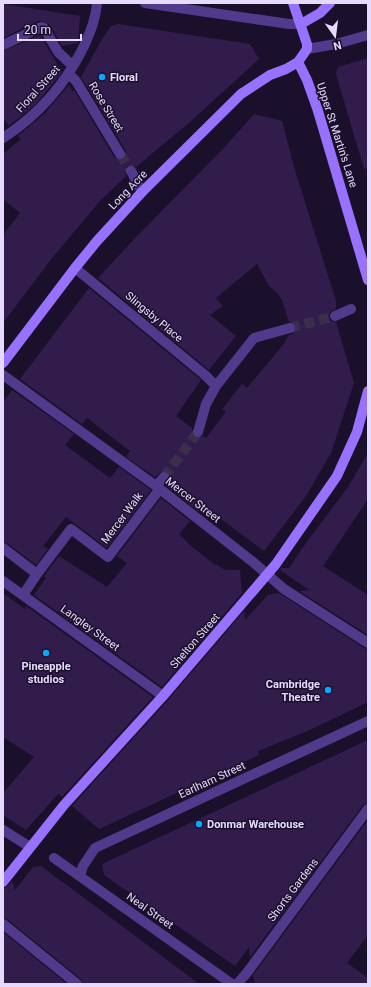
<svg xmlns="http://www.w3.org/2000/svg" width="371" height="987" font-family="Roboto,sans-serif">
	<rect width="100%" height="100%" fill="#1b102b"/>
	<path fill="#321c4c" d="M3,4l77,12 -2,27 -16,3 -12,-21 -8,-4h-4l-35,17z
		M118,24l132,20 9,15 -68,62 -55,46 -5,-2 -5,2 -1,4 1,5 -26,25 -48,57 -49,65v-88l17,-22 -17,-14v-45l18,-15 -3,-3 27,-23 24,-28 4,7 1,-2 40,67 6,3 5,-3 1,-6 -45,-74 20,-36 10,-15z
		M40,35l22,37 -26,32 -27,22 -6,-8v-67z
		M368,58v110l-4,1 -28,-95 2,-7z
		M254,114l28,7 12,46 42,134v8l-6,3 -1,6 2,3 5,1 18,61 -23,70 -25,43 -42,55 -62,-46 -4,6 -33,-26 5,-7 -2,-6 -6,-1 -7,6 -29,-20 4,-6 -43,-33 -5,6 -62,-45 69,-91 112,92 -25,36 16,12v5l2,4 5,1 4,-2 3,2 20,-26 -4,-3 20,-25 5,4 36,-43 6,-10 5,-2 2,-3 -1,-6 -6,-2 -7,-22 -5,-7 -8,-7 -12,-22 -41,34 7,8 -13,9 26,21 -27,34 -111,-92 39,-42 86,-87z
		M12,390l62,44 -9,11 45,33 9,-11 32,23 -44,58 -41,-31 -23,29 5,3 -12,16 -29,-22 -4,-1v-140z
		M368,453v46l-45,67 45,29v40l-69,-44 10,-1 -29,-20 1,-2h8l14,-21 45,-60z
		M161,498l29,23 -11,13 12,12 24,19 1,-1 9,6h15l2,23 -80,94 -128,-92 12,-17 -2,-2 15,-20 48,31 20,-24 -10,-7z
		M3,593l22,16 1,-3 127,91 -91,100 -4,-3 -32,36 -23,-15v-22l31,-36 -31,-20z
		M279,593l85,55 4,1v53l-56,27 -54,22 1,4 -160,74 -27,-23 96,-106 76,-89 1,9 23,-25z
		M368,740v63l-5,2 -113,152 -1,-10 -14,19 -131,-91 -2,-11z
		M368,820v115l-21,28 21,15v6h-113l-2,-9z
		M41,866l89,66 69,52h-116l-2,-5 -74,-60 -4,-1v-30l5,-2 4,-5 3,9 18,-23z
		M3,932l64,52h-64z"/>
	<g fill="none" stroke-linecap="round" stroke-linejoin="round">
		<path stroke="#3a2e4b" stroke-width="10" stroke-dasharray="10 5" stroke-linecap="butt" d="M120,154l11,17
			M290,328l45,-12
			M164,477l34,-45"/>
		<path stroke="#513a8b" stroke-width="10" d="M145,3l144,21h12
			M3,45l38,-18 3,1 14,24 15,14
			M307,49l29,-5 32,-9
			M69,74l7,7 44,73
			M3,138c37,-24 63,-54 82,-94 6,-14 11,-26 12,-41
			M131,171l11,21
			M75,268l130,107 11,11
			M335,316l16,-7
			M3,375l153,111 97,76 31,27 84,54
			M198,432l8,-28 10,-18 38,-48 36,-10
			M156,486l8,-9
			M3,548l34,26 34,-45 37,28 51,-67
			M3,581l160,115
			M23,595l14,-21
			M3,830l27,17
			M54,858l178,126
			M80,876l3,-10 12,-18 273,-127
			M3,924l74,60
			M237,984l9,-10 122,-165"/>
		<path stroke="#9871ff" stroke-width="10" d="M301,24l19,-11 10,-10
			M298,62l9,18 11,31 50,169
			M3,363l72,-95 22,-27 45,-49 99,-98 29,-19 16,-6 12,-7 9,-13v-5l-14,-41
			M3,882l61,-77 99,-109 113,-132 61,-88 20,-44 11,-41"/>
	</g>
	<g fill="#06a7ff" stroke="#1b102b" stroke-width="1.5">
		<circle cx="102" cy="77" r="4"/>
		<circle cx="46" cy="653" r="4"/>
		<circle cx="328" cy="690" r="4"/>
		<circle cx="199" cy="824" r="4"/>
	</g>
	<g text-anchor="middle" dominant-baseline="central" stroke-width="3" stroke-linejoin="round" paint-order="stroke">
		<g font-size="11" font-weight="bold" fill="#e7daff" stroke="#1b102b" text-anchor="start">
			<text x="110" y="77">Floral</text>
			<text x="46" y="666" text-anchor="middle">Pineapple<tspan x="46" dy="13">studios</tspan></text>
			<text x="320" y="684" text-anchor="end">Cambridge<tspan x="320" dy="13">Theatre</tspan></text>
			<text x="207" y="824">Donmar Warehouse</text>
		</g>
		<g font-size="11" fill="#e7daff" stroke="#1b102b">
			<text transform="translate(38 89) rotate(-48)">Floral Street</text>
			<text transform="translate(106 107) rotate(59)">Rose Street</text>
			<text transform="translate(337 135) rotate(72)">Upper St Martin's Lane</text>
			<text transform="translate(128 190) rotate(-46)">Long Acre</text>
			<text transform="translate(154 317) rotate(40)">Slingsby Place</text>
			<text transform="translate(193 500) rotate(38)">Mercer Street</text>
			<text transform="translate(122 518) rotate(-53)">Mercer Walk</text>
			<text transform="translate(90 628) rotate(36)">Langley Street</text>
			<text transform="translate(195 641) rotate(-49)">Shelton Street</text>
			<text transform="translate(212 780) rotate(-25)">Earlham Street</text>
			<text transform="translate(293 890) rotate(-53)">Shorts Gardens</text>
			<text transform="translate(150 911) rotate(35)">Neal Street</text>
		</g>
	</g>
	<rect width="371" height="987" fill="none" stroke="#e7daff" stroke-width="8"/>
	<g transform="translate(335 36) rotate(166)" stroke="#1b102b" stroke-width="3" paint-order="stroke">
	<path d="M0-3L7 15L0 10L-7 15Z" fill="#e7daff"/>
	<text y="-6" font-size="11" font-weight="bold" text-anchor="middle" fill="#e7daff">N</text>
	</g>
	<path d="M18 34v6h63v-6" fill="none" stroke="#e7daff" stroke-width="2"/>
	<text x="24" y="34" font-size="12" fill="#e7daff" stroke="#1b102b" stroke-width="3" paint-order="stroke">20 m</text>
</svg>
